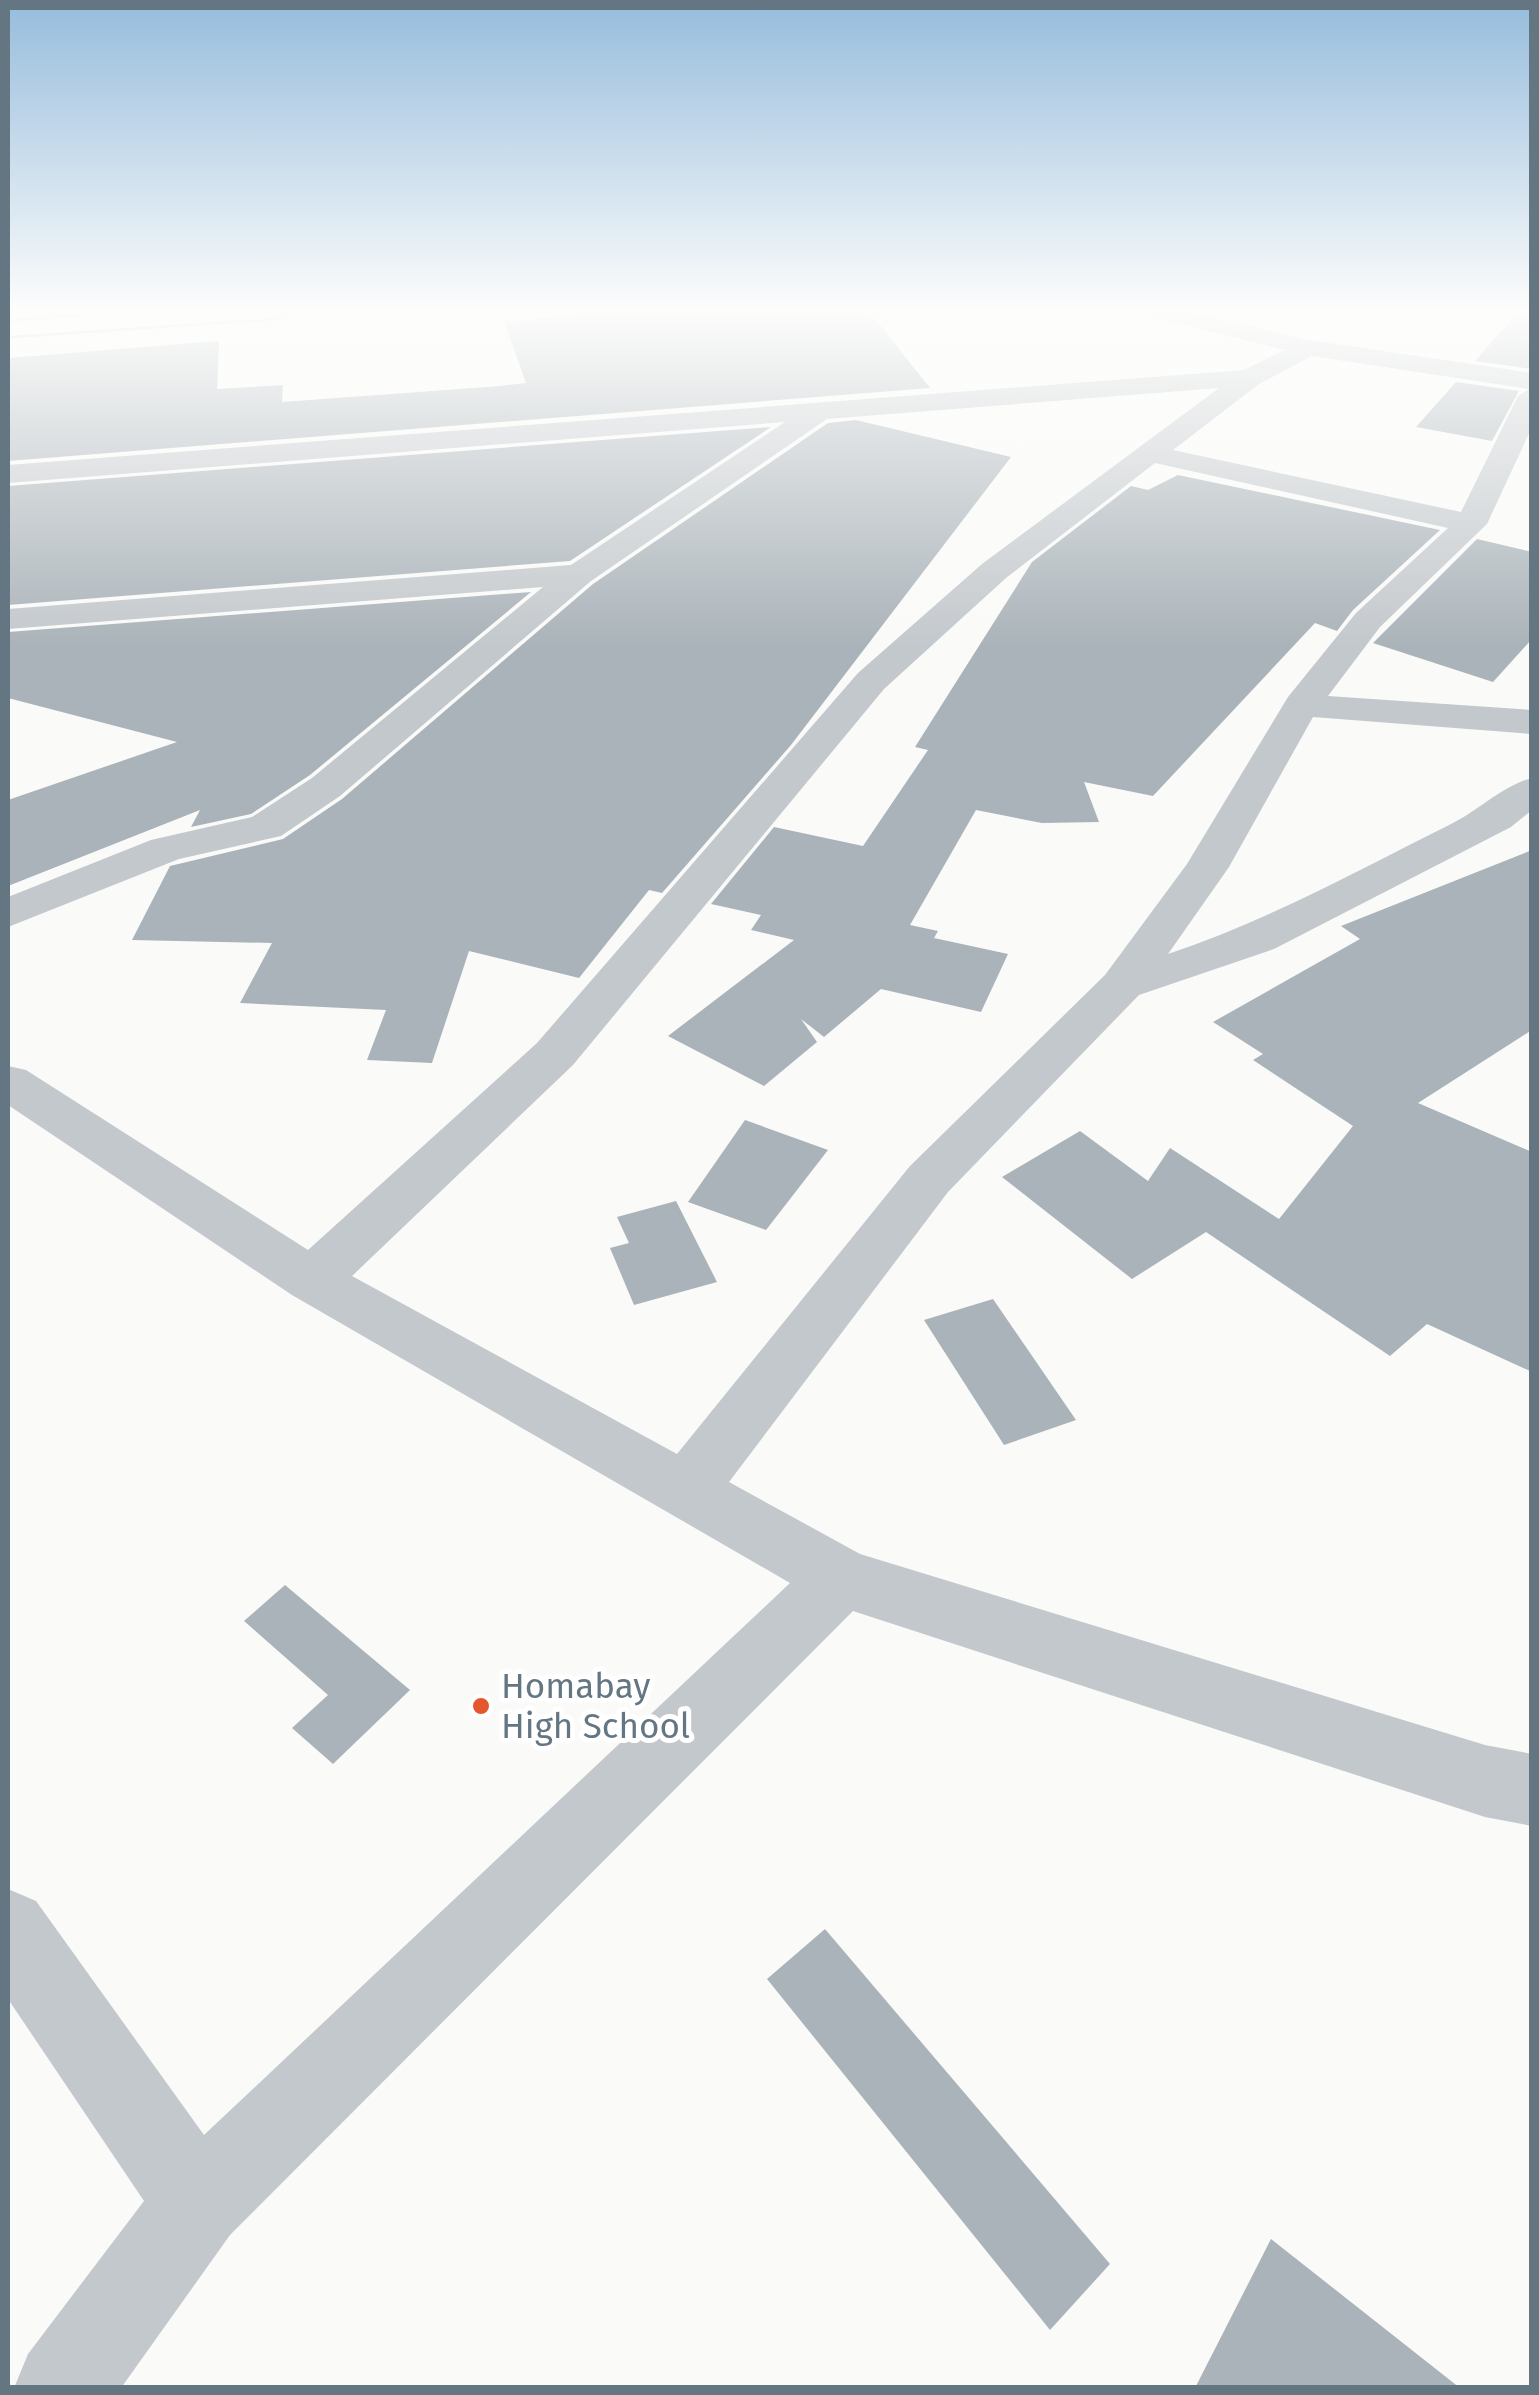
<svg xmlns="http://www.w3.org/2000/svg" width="1539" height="2395" font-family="'Fira Sans',sans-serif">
	<rect width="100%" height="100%" fill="#fafaf8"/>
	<path fill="#aab3b9" d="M574,311h295l61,77 -922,73v-103l211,-17 -2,48 66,-4 -1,17 218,-16 26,-3 -22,-62 72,-5z
		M1519,311h13v58l-57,-8z
		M1456,382l63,9 -27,50 -76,-14z
		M856,420l155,37 -220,288 -129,148 -13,-3 -70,88 -110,-27 -37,112 -65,-3 19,-50 -146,-7 32,-60 -140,-3 38,-74 113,-27 59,-40 251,-215 235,-161z
		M771,427l-201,134 -562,44v-119z
		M1178,475l262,55 -87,80 -16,21 -22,-8 -162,173 -69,-14 15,40 -57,1 -66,-13 -66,115 28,6 -4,7 74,16 -27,58 -100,-23 -57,48 -23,-18 16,23 -53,44 -96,-50 126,-96 -43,-10 10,-15 -50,-11 63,-77 89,19 65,-96 -13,-3 117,-185 99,-76 17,4z
		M1477,539l55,13v87l-39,43 -120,-39z
		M531,592l-221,183 -59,39 -60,13 9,-17 -192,76v-86l169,-58 -169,-44v-66z
		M1532,850v180l-114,73 114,49v220l-105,-48 -37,32 -184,-124 -74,47 -130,-102 78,-46 68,50 22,-33 109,71 74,-93 -100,-66 10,-6 -50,-32 147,-83 -19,-13z
		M745,1120l83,30 -62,80 -78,-28z
		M676,1201l41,81 -83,23 -24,-57 19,-5 -12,-26z
		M993,1299l83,121 -72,25 -80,-125z
		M285,1585l125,105 -77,74 -41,-36 36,-33 -84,-74z
		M825,1929l285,335 -60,66 -283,-351z
		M1271,2239l189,149h-265z"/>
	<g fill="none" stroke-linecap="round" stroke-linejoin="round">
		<g stroke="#b4b9bd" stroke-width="5">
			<path id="highway" d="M161,311h127l-12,7 -268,18v-14z"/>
		</g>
		<path fill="#c3c8cc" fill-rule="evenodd" d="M1146,311h43l119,29 224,33v54l-45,97 -107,103 -52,69 204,14v24l-219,-17 -84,150 -61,87c99,-33 191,-84 285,-131 26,-13 51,-38 79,-45v32l-21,17 -237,122 -135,46 -191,197 -219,290 131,72 625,191 47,9v72l-47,-9 -632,-206 -623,624 -109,153h-107l14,-34 116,-153 -136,-202v-110l28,12 168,234 586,-552 -498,-288 -284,-190v-39l18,4 282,180 229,-207 321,-370 124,-109 237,-176 -392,31 -236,162 -251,215 -59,40 -102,23 -171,68v-30l143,-57 101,-23 60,-39 231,-191 -535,42v-20l563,-44 214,-143 -777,61v-18l1236,-95 41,-20 -136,-34zM1312,356l217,33 -11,7 -57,116 -288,-62 86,-66zM1155,463l293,65 -92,85 -68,84 -101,167 -82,111 -195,191 -233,288 -325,-178 221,-211 311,-376 122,-111z"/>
		<use href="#highway" fill="#fff" fill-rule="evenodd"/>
	</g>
	<linearGradient id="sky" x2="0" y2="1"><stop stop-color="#96bcdc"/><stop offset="0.48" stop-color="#fdfdfc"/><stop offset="1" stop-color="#fdfdfc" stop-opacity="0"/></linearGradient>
	<rect width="1539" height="647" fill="url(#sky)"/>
	<circle fill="#e4572e" stroke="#fff" stroke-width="4" cx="481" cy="1706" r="10"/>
	<g text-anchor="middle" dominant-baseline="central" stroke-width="10" stroke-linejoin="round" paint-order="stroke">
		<g font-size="35" fill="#657683" stroke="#fff" text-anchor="start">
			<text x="501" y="1686">Homabay<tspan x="501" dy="40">High School</tspan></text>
		</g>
	</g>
	<rect width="1539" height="2395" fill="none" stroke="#657683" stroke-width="20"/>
</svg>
